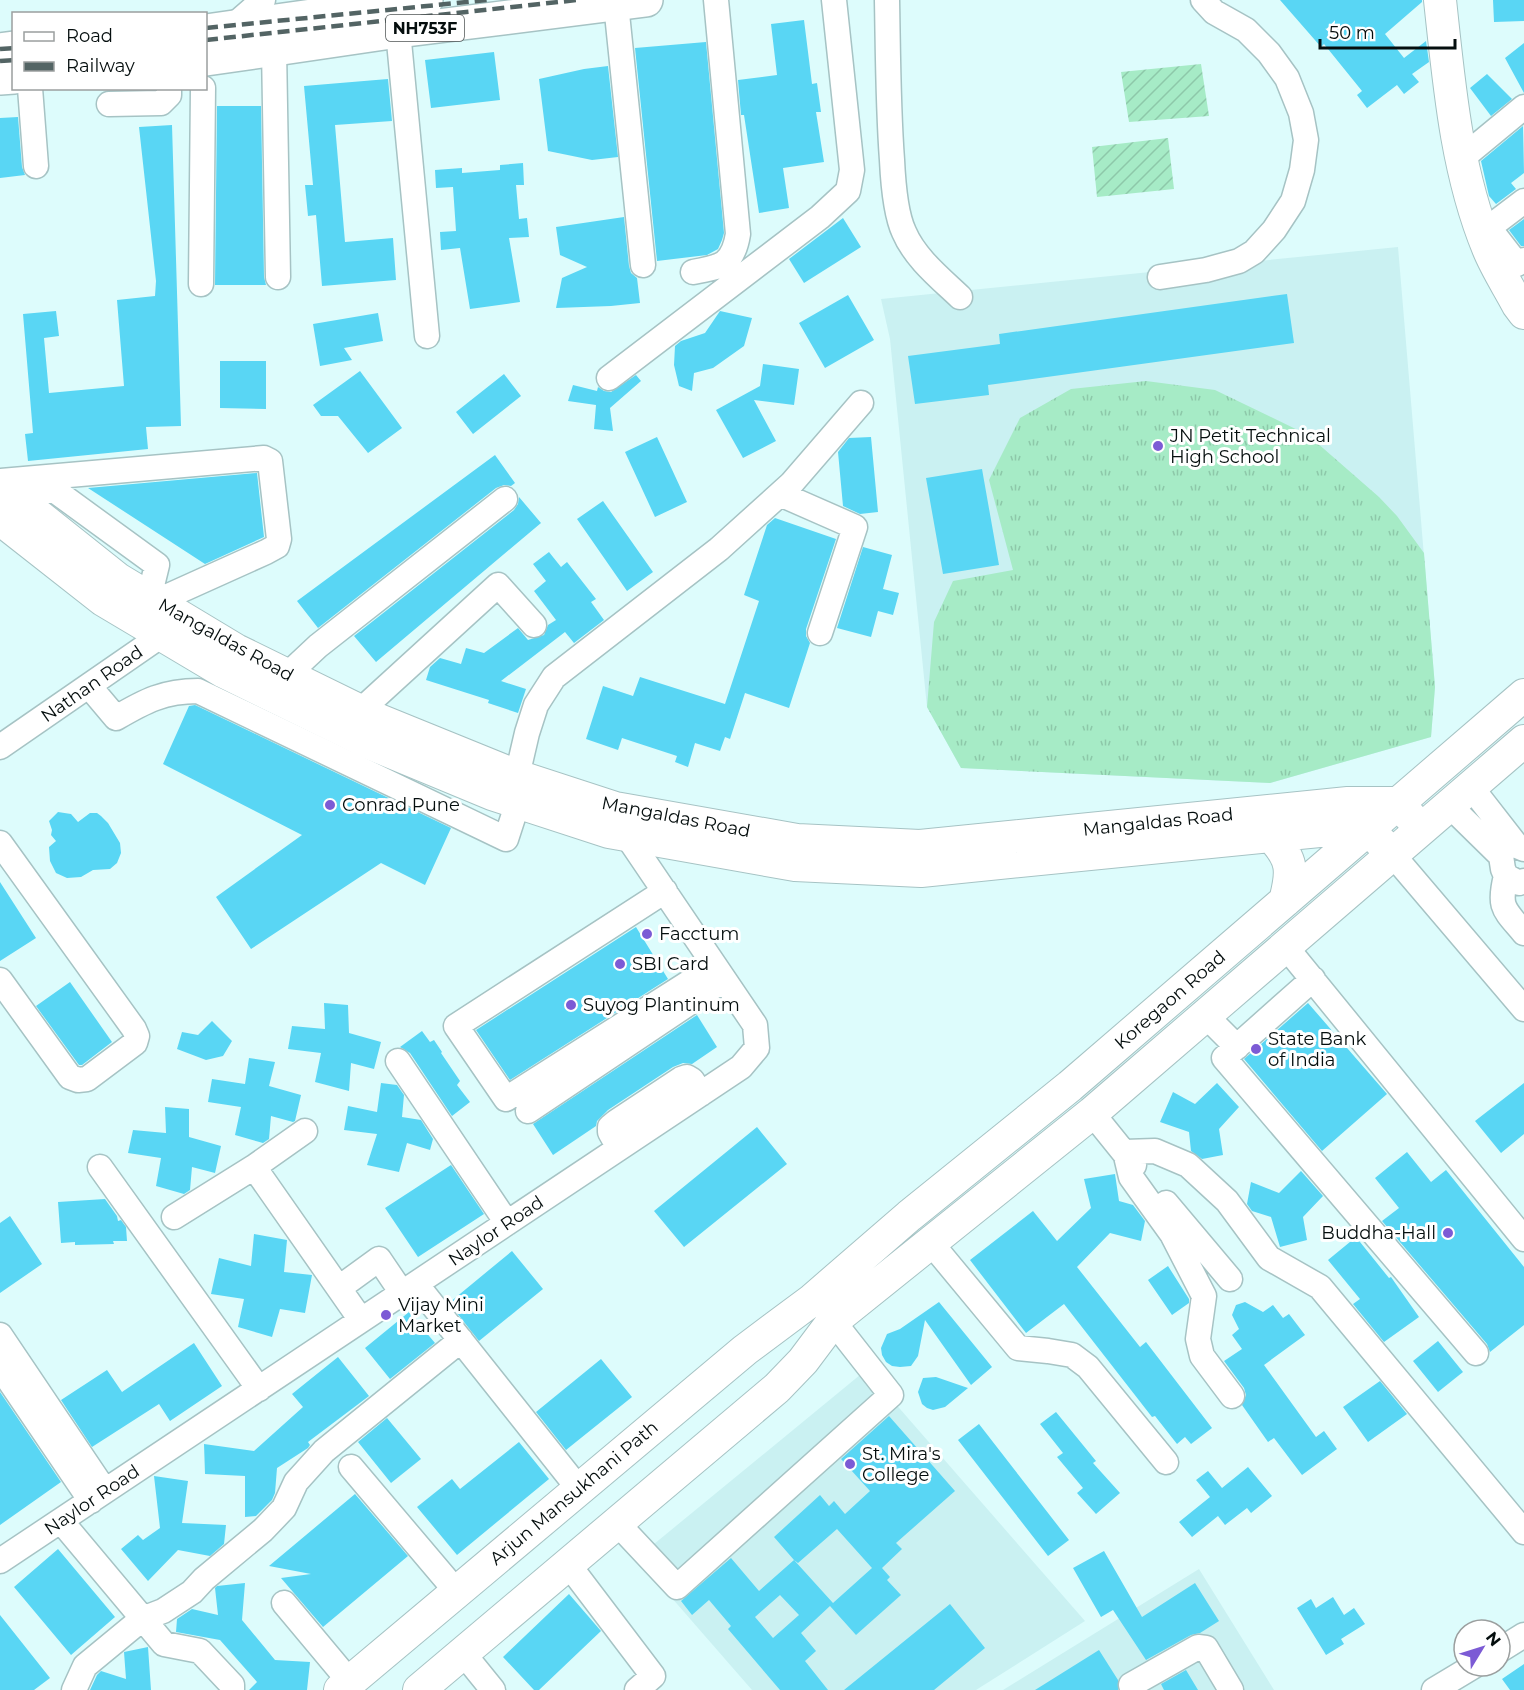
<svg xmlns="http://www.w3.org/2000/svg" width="1524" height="1690" font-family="Montserrat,sans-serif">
	<defs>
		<pattern id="grass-tufts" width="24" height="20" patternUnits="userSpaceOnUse" patternTransform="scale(1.5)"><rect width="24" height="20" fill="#a6ebc6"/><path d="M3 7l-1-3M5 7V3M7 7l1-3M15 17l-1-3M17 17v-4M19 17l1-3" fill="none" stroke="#8dc8a9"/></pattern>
		<pattern id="garden-furrows" width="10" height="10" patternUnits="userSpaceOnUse" patternTransform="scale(1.5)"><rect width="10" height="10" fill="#a6ebc6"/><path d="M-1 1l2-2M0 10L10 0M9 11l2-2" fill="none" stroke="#8dc8a9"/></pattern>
	</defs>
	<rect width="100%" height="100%" fill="#ddfcfc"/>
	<path fill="#caf1f2" d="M1398,247l37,440 -4,50 -161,46 -309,-15 -34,-61 -37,-368 -9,-40z
		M866,1370l219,251 -109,69h-224l-115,-132z
		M1199,1569l75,121h-271z"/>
	<path fill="url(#grass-tufts)" d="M1146,381l69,9 93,45 71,62 18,19 27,37 11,134 -4,50 -161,46 -309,-15 -34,-61 7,-85 19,-41 60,-11 -24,-90 31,-62 51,-29z"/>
	<path fill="url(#garden-furrows)" d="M1201,64l8,52 -80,6 -8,-50z
		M1168,138l6,51 -77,8 -5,-50z"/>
	<path fill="#59d6f4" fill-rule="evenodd" d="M1280,0h142v2l-37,32 19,24 22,-17 3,21 -17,12 7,8 -15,12 -7,-9 -30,23 -10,-13 5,-4 -38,-47 -3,3z
		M1493,0h31v21l-30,1z
		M804,20l8,64 5,-1 4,29h-5l8,50 -41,6 6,40 -30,5 -15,-98h-3l-3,-35 39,-5 -6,-51z
		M706,42l18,191 -2,7 -4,9 -11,6 -50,6 -22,-213z
		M1524,43v50l-19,-35z
		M494,52l6,48 -69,8 -6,-48z
		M608,66l10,91 -26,3 -44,-9 -9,-72 45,-10z
		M1487,74l25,25 -21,17 -21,-28z
		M388,79l4,42 -57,4 10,117 48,-4 3,42 -74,6 -6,-71 -8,1 -3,-31h8l-9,-99z
		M217,106h44l3,171 2,8h-51z
		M18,117l4,50 3,8 -25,3v-60z
		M172,125l9,301 -35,1 2,22 -120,12 -3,-27 8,-1 -10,-119 33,-3 3,25 -15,2 5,55 75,-7 -7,-86 38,-4 1,-15 -17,-154z
		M1523,126l1,47 -13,10 5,6 -20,15 -7,-8 -8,-35z
		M523,163l1,22h-8l3,34 8,-1 2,19 -20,1 11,64 -50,7 -10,-61 -19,2 -1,-18 16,-1 -3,-44 -17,1 -1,-18 27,-2v5l38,-3v-5z
		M624,217l5,49 2,7 6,5 3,25 -29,3 -55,2 6,-30 25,-11 -27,-12 -4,-28z
		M843,218l18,29 -57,36 -15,-24z
		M1524,219v27h-3l-12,-16z
		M1287,294l7,49 -306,42 1,10 -74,9 -7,-48 92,-12 -1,-10z
		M848,295l26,45 -49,28 -26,-45z
		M720,311l32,7 -8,28 -31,22 -19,5 -2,18 -13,-5 -5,-21 1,-19 6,-5 24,-8z
		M378,313l5,28 -39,7 8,12 -32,6 -7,-42z
		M220,361h46v48l-46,-1z
		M763,364l36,5 -5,36 -40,-5 22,41 -33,17 -27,-48 44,-24z
		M360,371l42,57 -34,25 -30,-37h-17l-8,-11z
		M504,374l17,22 -48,38 -17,-22z
		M636,375l5,6 -31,27 3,23 -19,-2 2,-24 -28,-4 5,-16 24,6 1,-4 6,4 7,1z
		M657,437l30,65 -32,15 -30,-65z
		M871,437l7,75 -18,2 -17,-8 -5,-54 11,-14z
		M495,455l20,28 -4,3 -7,-1 -8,3 -178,140 -21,-27z
		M982,469l17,96 -56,9 -17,-96z
		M257,473l7,64 -59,27 -117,-76z
		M519,497l22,26 -165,139 -22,-26 160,-126 4,-6z
		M603,501l50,71 -26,19 -50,-72z
		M775,518l61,21 -30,90v7l4,7 -21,65 -44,-15 -15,46 -5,-2 -5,14 -25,-8 -7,24 -13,-5 2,-6 -55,-18 -4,12 -32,-11 17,-53 30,10 7,-19 85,27 34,-103 -15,-6 23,-70z
		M863,547l29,8 -9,34 16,4 -6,22 -15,-4 -7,26 -34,-9z
		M549,552l12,15 6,-5 29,37 -5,3 13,18 -30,23 -9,-11 -64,49 25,8 -8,24 -30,-10 1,-3 -63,-20 4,-13 10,-9 21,6 5,-16 18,5 34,-25 10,12 16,-5 4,-10 8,-5 -22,-29 12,-10 -13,-17z
		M195,705l256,123 -26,57 -44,-22 -130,86 -35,-52 86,-62 -139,-71 26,-58z
		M58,812l13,2 7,8 12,-9h7l4,3 7,7 12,20 1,10 -4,10 -7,6 -17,1 -12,7 -14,1 -11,-5 -6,-12 -1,-14 7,-6 -5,-6 1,-5 -3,-9z
		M0,882l36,56 -36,23z
		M636,927l32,52 -158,101 -34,-50z
		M70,982l42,60 -30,23h-3l-43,-59z
		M324,1003l24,2 1,28 32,9 -7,27 -23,-6 -2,28 -34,-9 6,-29 -33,-4 4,-23 33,3z
		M1308,1003l79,91 -65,57 -78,-92z
		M697,1015l20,32 -25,17 -9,-1 -10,4 -65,43 -11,11 -1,5 -43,29 -20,-31z
		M212,1021l20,20 -9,15 -17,4 -29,-11 5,-17 16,3z
		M422,1031l8,11 4,-2 8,12 -1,1 19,28 -3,4 13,17 -18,14 -42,-63 -10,-6z
		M249,1058l26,4 -6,24 32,9 -6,26 -2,1 -22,-6 -2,23 -6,4 -28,-8 6,-28 -33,-5 4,-23 33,5z
		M381,1083l16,2 7,10 -2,22 19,3 12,19 -3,11 -23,-7 -8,29 -32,-7 10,-31 -33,-4 4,-24 29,6z
		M1217,1083l22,24 -20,22 4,26 -21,4 -11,-8 -2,-19 -29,-10 13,-30 22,12z
		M1524,1083v51l-23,19 -26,-32z
		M165,1107l24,2v28l32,9 -6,27 -23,-6 -2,23 -6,4 -28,-8 5,-28 -33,-5 5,-23 33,3z
		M757,1127l30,37 -103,83 -30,-36z
		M1407,1152l24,30 15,-12 78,97v58l-34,27 -3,-8 -105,-123 17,-13 -24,-30z
		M451,1165l33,49 -66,43 -33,-49z
		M1301,1171l22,25 -20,21 4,23 -27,7 -9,-30 -19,-6 -5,-7 4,-22 28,11z
		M1115,1174l4,27 14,4 12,16 -4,20 -31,-8 -33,34 63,80 6,-5 66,86 -21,16 -6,-7 -8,7 -22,-28 -3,1 -88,-113 -38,29 -56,-73 63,-49 24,30 34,-33 -7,-29z
		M105,1199l12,17 1,5 3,-1 5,7 1,14h-14l1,3 -39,1v-3l-14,1 -3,-41z
		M10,1216l32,48 -42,29v-70z
		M254,1234l33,6 -3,32 28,3 -7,38 -25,-4 -8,28 -34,-10 6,-28 -33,-5 8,-36 32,8z
		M1356,1237l33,41 2,-1 28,40 -35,25 -31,-38 7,-5 -32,-39z
		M512,1251l31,38 -64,52 -30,-38z
		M1168,1266l21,33v4l-17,12 -24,-35z
		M939,1302l53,65 -21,18 -46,-65 -7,36 -7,10 -11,1 -8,-1 -6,-4 -4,-7 -1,-7 6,-14 13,-5z
		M1245,1302l18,10 10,-7 10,13 6,-4 16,21 -41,30 52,72 8,-6 13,18 -35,26 -28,-37 -6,4 -26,-37 4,-10 -2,-7 -20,-27 18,-12 -10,-14 7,-6 -7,-14 4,-10z
		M409,1312l26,31 -45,36 -25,-31z
		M1438,1341l25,31 -25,20 -25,-31z
		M194,1343l28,43 -52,35 -11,-17 -67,43 -31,-47 46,-30 15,22z
		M338,1357l31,39 -61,46 2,3 -2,3 -31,20 -2,25 -3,7 -16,16 -11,1v-41l-40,-2 -1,-30 50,7 49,-44 -11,-13z
		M601,1359l31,38 -66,53 -30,-38z
		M936,1377l32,11 -23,19 -12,3 -6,-2 -5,-4 -4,-12 5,-14z
		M1380,1381l27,33 -39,28 -25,-35z
		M0,1392l61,90 -61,43z
		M1056,1412l40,49 -3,2 27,30 -24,21 -19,-21 6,-5 -26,-31 6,-4 -23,-29z
		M889,1416l66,75 -59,52 6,6 -20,19 8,9 -3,3 14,15 -45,40 -26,-29 -29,27 15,18 -11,10 23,29h-48l-52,-61 3,-3 -22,-26 -17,15 -11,-14 50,-43 28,33 35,-31 -20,-23 46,-42 9,11 5,-5 11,13 25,-23 -29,-32zM837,1529l35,39 -39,35 -39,-43 4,3zM780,1595l19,20 -26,23 -18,-21z
		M387,1418l34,41 -30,24 -33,-41z
		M979,1424l90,116 -21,16 -90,-116z
		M519,1442l30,37 -92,76 -40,-48 35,-28 8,10z
		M1248,1467l24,29 -21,17 -4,-5 -22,17 -7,-9 -26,21 -13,-15 31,-25 -14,-17 12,-9 14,17z
		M154,1476l34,5 -6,42 44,2 -2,19 -14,12 -32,-6 -30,31 -27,-32 17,-14 5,5 17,-12z
		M355,1494l53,62 -85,71 -42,-49 30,-4 -42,-8z
		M58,1549l57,68 -44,38 -57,-68z
		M1104,1551l38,66 53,-34 24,38 -19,12 -9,2 -45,25 -33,-50 -12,7 -28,-49z
		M245,1583l-3,37 33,40 35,2 -3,28h-58l8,-8 -37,-42 -44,-8 1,-13 15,-10 26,6 -3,-27 2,-2z
		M569,1594l32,37 -62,59h-5l-31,-33z
		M1333,1597l11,18 10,-7 11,16 -24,15 3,5 -18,11 -29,-47 14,-9 5,9z
		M950,1604l35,44 -51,42h-90z
		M0,1615l50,63 -16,12h-34z
		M148,1647l3,43h-61l7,-15 4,-4 25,8 -2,-27z
		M1099,1650l19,30v10h-83z
		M1524,1664v26h-14l-8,-11z
		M1186,1670l12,20h-34l-3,-6z"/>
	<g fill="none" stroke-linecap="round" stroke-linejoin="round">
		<g stroke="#a6c3c4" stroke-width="27">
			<path id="minor" d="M887,0c1,53 1,107 5,160 1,21 3,53 12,72 11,26 36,46 56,65
				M616,4l27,261
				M232,27l31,-27
				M398,31l29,305
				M274,49l4,228
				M30,88l6,78
				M109,104l52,-1 8,-8v-7
				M1461,159l63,-52
				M1524,201l-29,22 -2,10 24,31 7,-4
				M693,272c28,-5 40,-7 45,-38l-22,-234
				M1160,277l46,-7 33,-9 15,-9 20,-22 19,-29 9,-31 4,-30 -5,-27 -14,-35 -18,-25 -23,-23 -32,-18 -11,-12
				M201,284l2,-196
				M609,378l211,-161 28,-26 4,-21 -18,-170
				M0,481l264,-23 6,3 9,78 -2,7 -11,6 -111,50
				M27,494l27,-4 103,75 -8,33
				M780,494l75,33 -35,106
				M287,675l31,-29 187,-147
				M89,686l27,32c29,-17 48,-27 82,-27l308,148 12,-37
				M360,711l138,-126 36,40
				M0,747l162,-112 7,-12
				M517,776l10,-43 9,-28 18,-28 165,-128 72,-65 70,-81
				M1471,787l46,59 7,3
				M1449,805l52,51 2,13 3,7 13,7 5,-2
				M0,843l134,186 3,7 -2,7 -48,36 -9,1 -8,-3 -70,-97
				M1393,855l131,154
				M1506,876c-8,32 -2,33 18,57
				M665,891l-209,135 50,73 209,-133
				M1286,947l238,292
				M1313,979l-89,79 252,295
				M1206,1016l31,31
				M398,1061l109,162
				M528,1111l194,-130
				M1092,1113l42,52
				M619,1148l-9,-16v-5l6,-5 65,-43 6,-2 5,3 9,14
				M100,1167l159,222
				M254,1167l51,-36
				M1166,1203l64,76
				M174,1217l80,-50 107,153
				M931,1243l87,105 30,3 24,4 16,12 78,95
				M416,1284l163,205
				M339,1288l40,-29 23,34
				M0,1335l105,156
				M0,1367l91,134
				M1232,1396l-30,-40 -4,-17 6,-43 -32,-62 -41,-57 -6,-25 30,-1 33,14 39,36 42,57 51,29 204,245
				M351,1467l105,124
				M61,1521l103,123 36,7 32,34v5
				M617,1523l60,64 214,-192 -58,-74
				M0,1561l741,-494 16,-19 -2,-23 -128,-189 2,-11
				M568,1564l85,112 -16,14
				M284,1603l66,79
				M1500,1650l24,-15
				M463,1653l30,37
				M1131,1685l67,-38 8,1 25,42
				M74,1690l11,-24 57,-47 21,-8 29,-19 12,-13 59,-49 21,-22 12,-26 28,-31 137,-111
				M1434,1690l40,-24"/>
		</g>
		<g stroke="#a6c3c4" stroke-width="34">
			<path id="major" d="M1440,0c9,83 16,170 48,248 8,20 20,38 30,57l6,8
				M0,485l118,94 118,71 143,70 138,56 98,32 182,32 123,6 428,-43h50l23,26
				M0,519l103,81 121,72 145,71 123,51 117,38 186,33 126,6 429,-43 18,1 25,26
				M1271,836c22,23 22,35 14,65
				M340,1690l405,-340 67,-50 97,-84 161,-130 454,-391
				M419,1690l358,-302 26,-27 30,-40 259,-208 432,-372"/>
		</g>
		<g stroke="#a6c3c4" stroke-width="36">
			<path id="highway" d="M206,31l220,-31
				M0,50l14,-2
				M206,59l192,-28 248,-31
				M0,78l14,-1"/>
		</g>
		<use href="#minor" stroke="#fff" stroke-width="24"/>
		<use href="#major" stroke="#fff" stroke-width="32"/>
		<use href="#highway" stroke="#fff" stroke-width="33"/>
		<path stroke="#536464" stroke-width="4.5" stroke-dasharray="12 6" stroke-linecap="butt" d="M206,28l281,-28
			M206,40l371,-40
			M0,49l14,-1
			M0,61l14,-1"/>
	</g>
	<g fill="#7c5bd5" stroke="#fff" stroke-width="2">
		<circle cx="1158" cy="446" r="6"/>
		<circle cx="330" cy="805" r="6"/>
		<circle cx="647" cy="934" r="6"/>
		<circle cx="620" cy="964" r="6"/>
		<circle cx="571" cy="1005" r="6"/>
		<circle cx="1256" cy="1049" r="6"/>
		<circle cx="1448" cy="1233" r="6"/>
		<circle cx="386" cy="1315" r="6"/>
		<circle cx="850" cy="1464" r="6"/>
	</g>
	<g text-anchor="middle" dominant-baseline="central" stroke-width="6" stroke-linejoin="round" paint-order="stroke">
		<rect fill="#fff" stroke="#505656" stroke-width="1.5" x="386" y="15" width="78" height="26" rx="4.5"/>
		<g font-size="16" font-weight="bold" fill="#050e0e">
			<text x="425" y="28">NH753F</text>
		</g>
		<g font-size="18" fill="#050e0e" stroke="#fff" text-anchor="start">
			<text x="1170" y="436">JN Petit Technical<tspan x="1170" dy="21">High School</tspan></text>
			<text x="342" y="805">Conrad Pune</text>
			<text x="659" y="934">Facctum</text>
			<text x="632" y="964">SBI Card</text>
			<text x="583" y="1005">Suyog Plantinum</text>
			<text x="1268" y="1039">State Bank<tspan x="1268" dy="21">of India</tspan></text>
			<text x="1436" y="1233" text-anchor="end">Buddha-Hall</text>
			<text x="398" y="1305">Vijay Mini<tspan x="398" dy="21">Market</tspan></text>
			<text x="862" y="1454">St. Mira's<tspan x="862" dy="21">College</tspan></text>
		</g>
		<g font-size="18" fill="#050e0e" stroke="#fff">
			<text transform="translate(226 640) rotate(29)">Mangaldas Road</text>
			<text transform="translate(92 684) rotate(-35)">Nathan Road</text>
			<text transform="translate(676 817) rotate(11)">Mangaldas Road</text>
			<text transform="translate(1158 822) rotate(-6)">Mangaldas Road</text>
			<text transform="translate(1170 1000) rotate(-41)">Koregaon Road</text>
			<text transform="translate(496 1231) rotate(-34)">Naylor Road</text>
			<text transform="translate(574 1493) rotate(-40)">Arjun Mansukhani Path</text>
			<text transform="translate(92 1500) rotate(-34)">Naylor Road</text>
		</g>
	</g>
	<rect x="12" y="12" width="195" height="78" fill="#ffffff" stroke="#9b9f9f" stroke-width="1.5"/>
	<rect x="24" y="32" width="30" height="9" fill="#ffffff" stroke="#9b9f9f" stroke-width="1.5"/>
	<text x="66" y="42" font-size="18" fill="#050e0e">Road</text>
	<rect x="24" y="62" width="30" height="9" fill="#536464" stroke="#9b9f9f" stroke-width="1.5"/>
	<text x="66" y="72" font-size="18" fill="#050e0e">Railway</text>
	<g transform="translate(1482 1648) rotate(52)"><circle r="28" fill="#ffffff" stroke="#9b9f9f" stroke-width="1.5"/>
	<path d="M0-4.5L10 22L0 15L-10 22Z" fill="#7c5bd5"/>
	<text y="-9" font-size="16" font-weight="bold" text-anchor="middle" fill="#050e0e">N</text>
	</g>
	<path d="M1320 39v9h135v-9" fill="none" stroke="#050e0e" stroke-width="3"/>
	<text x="1329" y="39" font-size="18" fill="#050e0e" stroke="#ffffff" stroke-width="4.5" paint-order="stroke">50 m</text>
</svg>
